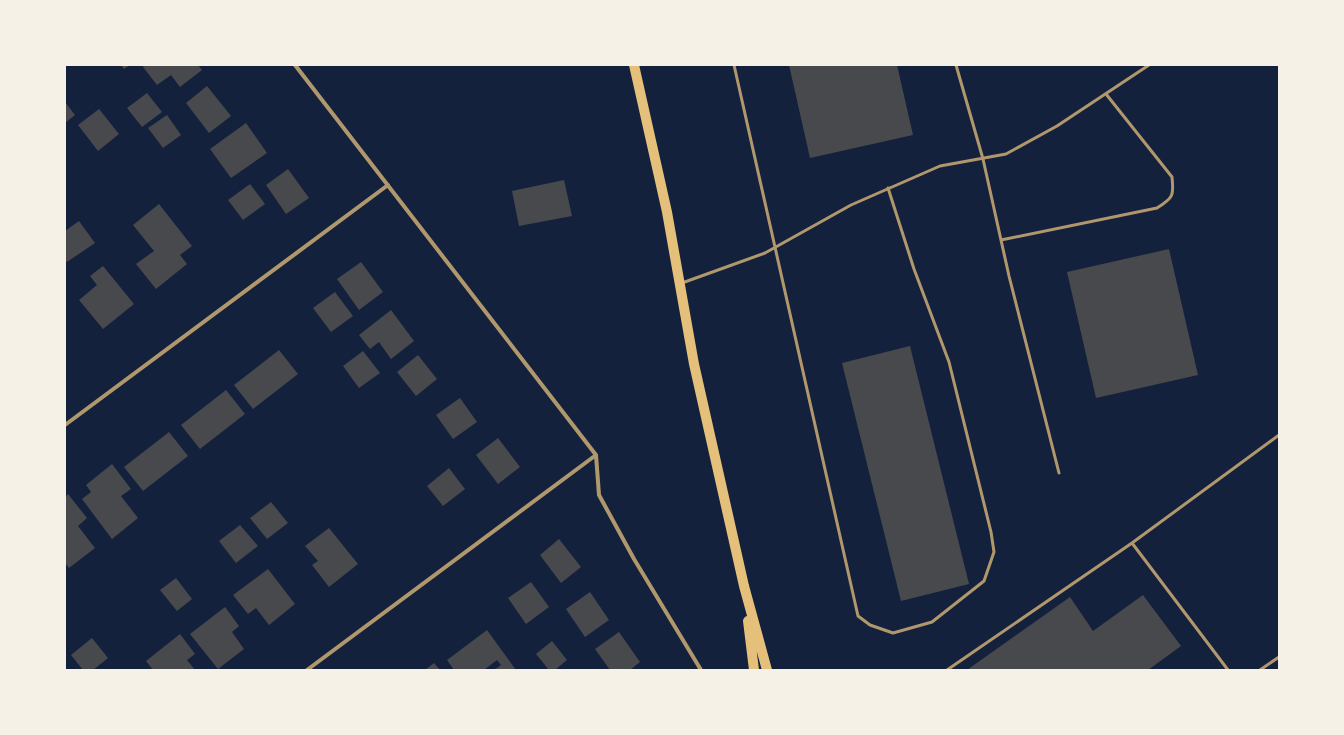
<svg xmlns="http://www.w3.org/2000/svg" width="1344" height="735" font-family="Signika,sans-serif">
	<rect width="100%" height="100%" fill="#14213d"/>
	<path fill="#48494c" d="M121,65h9l-6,4z
		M145,65h53l4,5 -22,17 -9,-12 -14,10 -14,-18z
		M789,65h108l16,70 -103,23z
		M207,86l24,30 -22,17 -23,-30z
		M147,93l15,19 -20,15 -15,-19z
		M65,102l10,13 -10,8z
		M99,109l20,25 -21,17 -20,-26z
		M167,115l14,20 -18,13 -15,-20z
		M246,123l21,30 -36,25 -21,-29z
		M288,169l21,29 -23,16 -20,-29z
		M564,180l8,36 -53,10 -7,-35z
		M250,184l15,20 -22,16 -15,-20z
		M159,204l33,42 -12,9 7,9 -31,25 -20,-25 18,-13 -21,-26z
		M79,221l16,22 -28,19 -2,-3v-28z
		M1169,249l29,126 -102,23 -29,-126z
		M361,262l22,30 -24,18 -22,-31z
		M103,266l31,38 -31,25 -24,-29 18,-15 -7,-9z
		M335,292l18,24 -22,16 -18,-24z
		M391,310l23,31 -23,18 -12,-17 -9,7 -11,-14z
		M910,346l59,238 -68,17 -59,-238z
		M279,350l19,24 -45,35 -19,-24z
		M363,351l17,22 -21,15 -16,-22z
		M418,355l19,24 -21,17 -19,-24z
		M226,390l19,24 -45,35 -19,-24z
		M460,398l17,24 -24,17 -17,-24z
		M169,432l19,24 -45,35 -19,-24z
		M498,438l22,29 -22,17 -22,-29z
		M112,464l19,25 -10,7 17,22 -26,21 -30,-40 9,-7 -5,-7z
		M449,468l16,21 -22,17 -16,-20z
		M68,494l19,24 -9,8 17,22 -26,20 -4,-5v-66z
		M271,502l17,21 -21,16 -17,-21z
		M240,525l18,21 -22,17 -17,-22z
		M329,528l29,36 -29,23 -17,-22 6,-4 -13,-15z
		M559,539l22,28 -20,16 -21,-28z
		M268,569l27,35 -26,21 -13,-17 -8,6 -15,-19z
		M176,578l16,21 -15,12 -17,-21z
		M531,582l18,25 -23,17 -18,-26z
		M590,592l19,28 -24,17 -19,-28z
		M1143,595l38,51 -33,24h-181l103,-73 23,34z
		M225,607l14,19 -7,6 12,17 -26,20 -28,-35z
		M487,630l29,40h-22l7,-5 -4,-5 -13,10h-30l-7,-10z
		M619,632l21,30 -10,8h-20l-15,-21z
		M180,634l15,20 -8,6 8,10h-42l-7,-9z
		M92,638l16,20 -15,12h-10l-12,-15z
		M552,641l15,19 -12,10h-6l-13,-16z
		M434,663l6,7h-15z"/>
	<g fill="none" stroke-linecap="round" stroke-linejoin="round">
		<path stroke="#b1986c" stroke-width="3" d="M734,65l124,551 12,9 23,8 39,-11 52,-41 10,-29 -3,-20 -42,-170 -35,-93 -26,-81
			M956,65l27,94 26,117 50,197
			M1001,240l156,-32c16,-10 17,-12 15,-31l-66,-83
			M682,283l83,-30 86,-48 89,-39 66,-12 51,-28 92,-61
			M1132,543l96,127
			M947,670l185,-127 147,-108
			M1260,670l19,-13"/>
		<path stroke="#b1986c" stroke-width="4" d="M295,65l301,390 3,40 35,64 67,111
			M65,425l323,-240
			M307,670l289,-215"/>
		<path stroke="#e5c07b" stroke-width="10" d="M634,65l33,147 27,152 50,222 23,84
			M748,621l6,49"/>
	</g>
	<rect width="1344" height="735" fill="none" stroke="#f6f1e7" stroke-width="132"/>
</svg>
